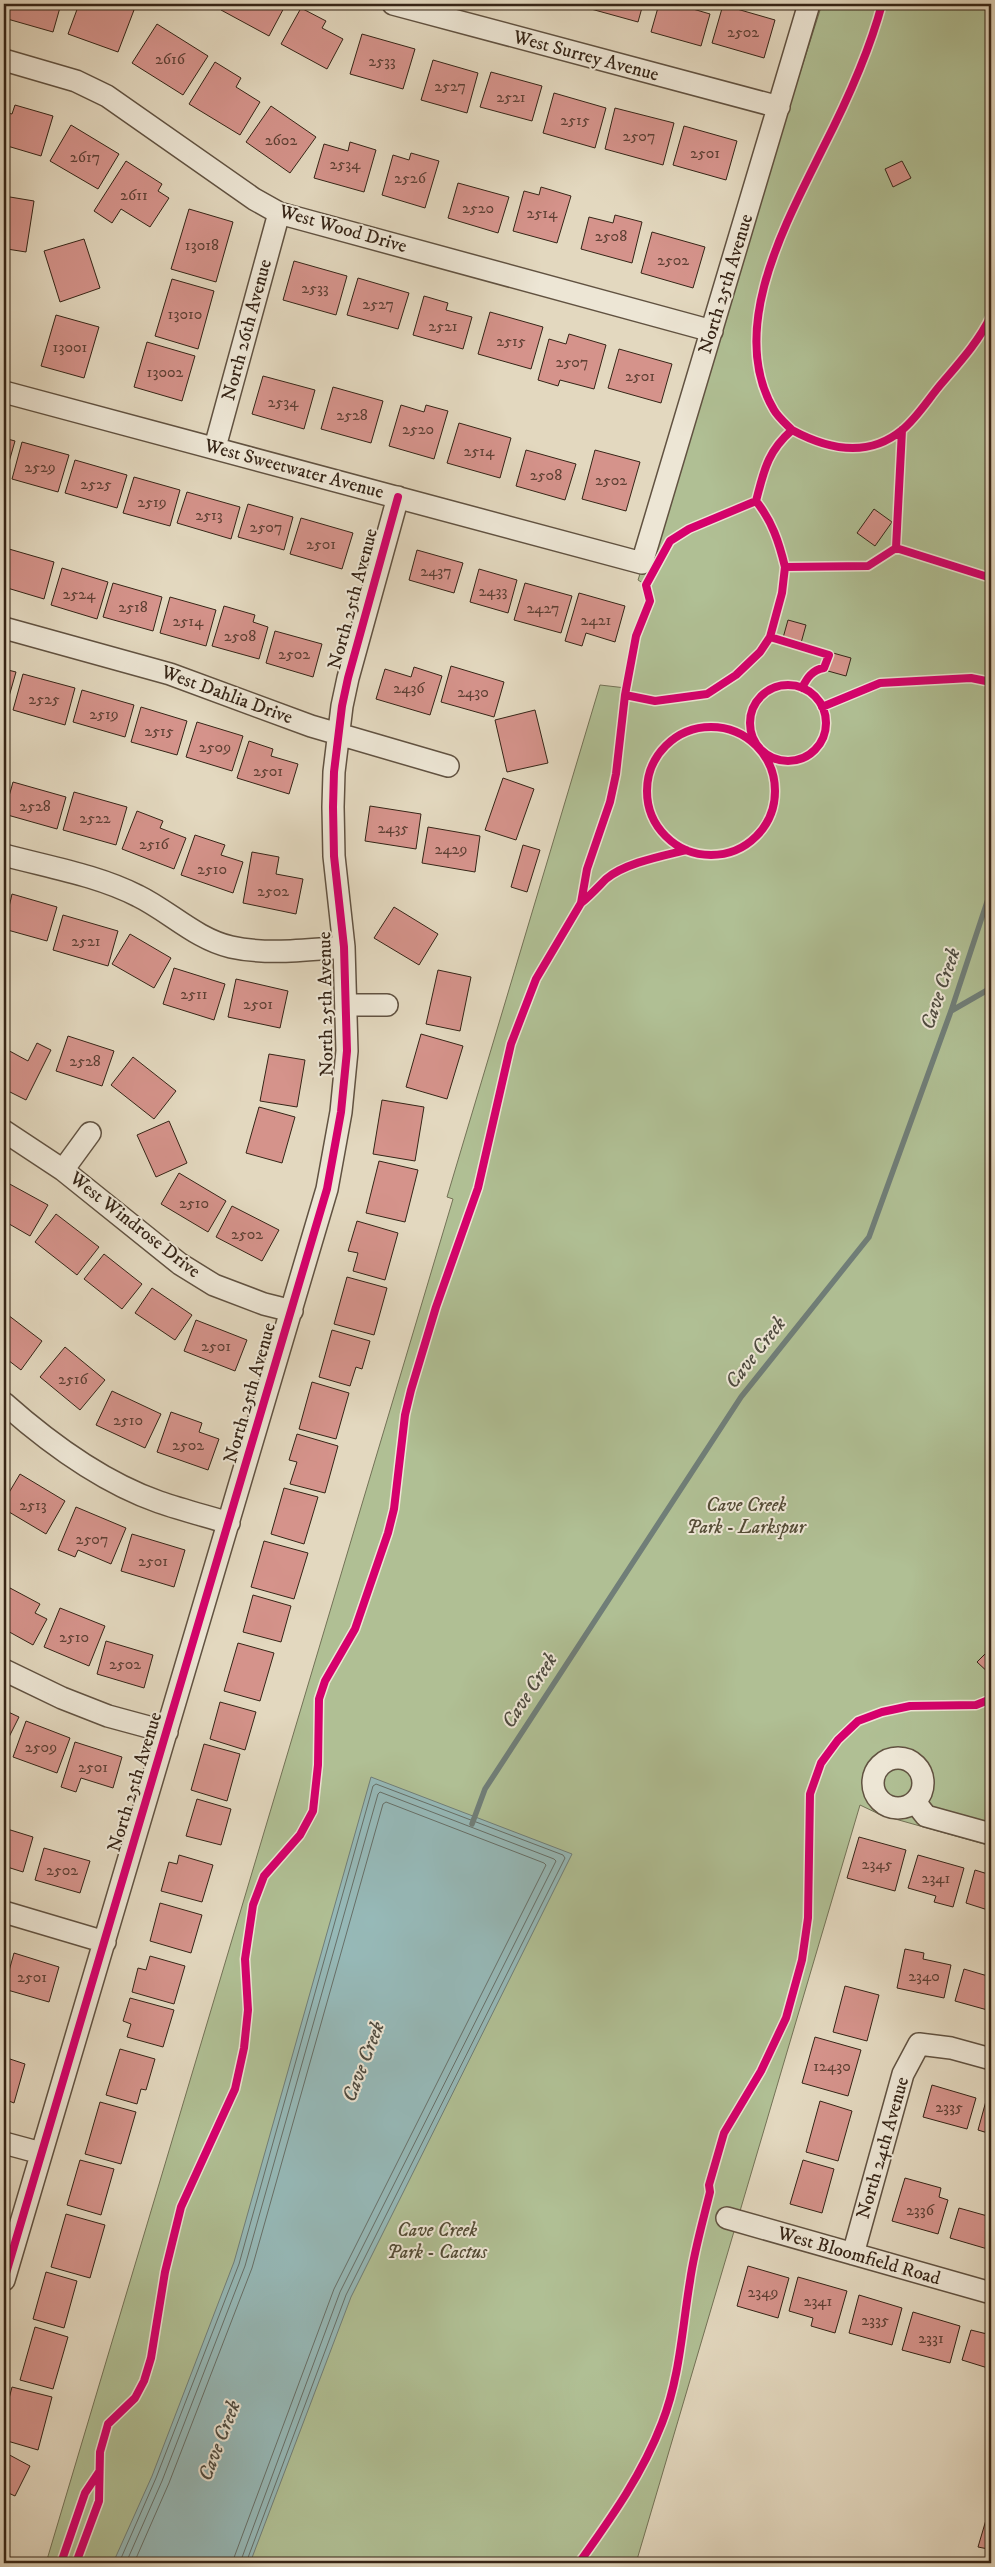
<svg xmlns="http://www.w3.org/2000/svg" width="995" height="2567" font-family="'IM FELL DW Pica',serif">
	<rect width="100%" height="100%" fill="#e3d8bf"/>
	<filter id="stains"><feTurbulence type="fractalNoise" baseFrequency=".004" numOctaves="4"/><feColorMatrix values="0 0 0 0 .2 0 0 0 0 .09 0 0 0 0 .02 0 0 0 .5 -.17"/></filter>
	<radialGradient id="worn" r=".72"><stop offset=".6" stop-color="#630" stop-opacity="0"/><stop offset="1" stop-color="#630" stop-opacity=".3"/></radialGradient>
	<path fill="#b0bf94" stroke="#737256" d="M822,4h169v1842l-110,-31 -21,-10 -224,758h-590l407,-1364 -6,-2 153,-512 26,3 12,-62 12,-25 -4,-16 -8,-5z"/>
	<path fill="#96b9b8" stroke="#707e78" d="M371,1777l201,77 -221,443 -101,266h-137l39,-87 82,-214z"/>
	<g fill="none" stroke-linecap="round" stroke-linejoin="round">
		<path stroke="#666f68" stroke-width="1" d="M119,2563l37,-85 83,-214 134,-478 3,-2 187,71 2,3 -219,437 -100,268
			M126,2563l36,-82 83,-215 133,-472 2,-2 174,67 2,2 -216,431 -100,271
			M134,2563l35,-80 83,-215 131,-464 3,-2 158,61 2,2 -212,424 -102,274"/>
		<path stroke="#707e78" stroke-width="5.5" d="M951,1011l40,-23
			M472,1824l13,-35 256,-392 128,-160 82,-226 40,-121"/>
	</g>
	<path fill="#d5938b" stroke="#362517" d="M4,4h57l-8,28 -49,-14z
		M79,4h37l18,6 -16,42 -50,-18z
		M224,4h62l-17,32 -48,-26z
		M592,4h51l-5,18 -47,-13z
		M659,4h17l34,10 -9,32 -50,-14z
		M723,5l52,15 -11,38 -52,-15z
		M301,8l25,13 -4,7 21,11 -16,30 -46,-25z
		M157,24l51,32 -25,39 -51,-32z
		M362,34l53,15 -12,40 -53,-15z
		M433,60l45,13 -11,40 -46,-13z
		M215,62l26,16 -5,9 24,15 -20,33 -51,-31z
		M491,72l51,14 -10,35 -52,-14z
		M554,93l52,15 -11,40 -52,-15z
		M15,105l38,11 -12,40 -37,-11v-33l8,2z
		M271,106l45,31 -26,36 -44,-31z
		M615,108l59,15 -11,42 -58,-16z
		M71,125l48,29 -21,35 -48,-28z
		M684,126l53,15 -11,39 -53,-15z
		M350,142l26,8 -12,42 -50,-14 10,-34 24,7z
		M411,153l28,8 -14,47 -43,-13 11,-40 16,5z
		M126,161l36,23 -4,7 11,7 -19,29 -29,-18 -9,14 -18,-12z
		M902,161l9,17 -18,9 -8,-18z
		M458,183l51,14 -11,36 -50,-15z
		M541,187l30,9 -14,47 -44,-12 11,-40 15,4z
		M4,196l30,5 -8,51 -19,-3 1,-7 -4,-1z
		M189,209l44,13 -17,60 -45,-13z
		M615,215l27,7 -10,41 -51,-14 8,-32 24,6z
		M652,232l53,15 -12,41 -52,-15z
		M84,239l16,49 -40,14 -16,-51z
		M294,261l53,15 -11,39 -53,-15z
		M358,278l51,15 -11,36 -51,-14z
		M172,279l42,12 -16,58 -43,-13z
		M424,296l24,7 -2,7 26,7 -9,32 -50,-14z
		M490,312l53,15 -12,42 -53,-15z
		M56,315l43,12 -15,51 -43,-12z
		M569,334l37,11 -12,44 -34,-9 -2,6 -20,-6 11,-41 17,5z
		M147,342l48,14 -13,45 -48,-14z
		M619,349l53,15 -11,39 -53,-15z
		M263,376l52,14 -11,39 -52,-15z
		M333,387l50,14 -12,42 -50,-14z
		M401,405l23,7 2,-7 22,6 -14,48 -45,-13z
		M459,423l52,15 -11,40 -53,-15z
		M4,438l11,3 -10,35 -1,-1z
		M22,442l47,13 -11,37 -46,-13z
		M526,450l50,14 -11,36 -49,-14z
		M595,450l45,12 -14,49 -44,-12z
		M75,460l52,15 -10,33 -52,-15z
		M134,477l46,13 -10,36 -47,-13z
		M187,492l53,15 -9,32 -54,-16z
		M248,504l45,13 -9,33 -46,-13z
		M874,509l18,13 -17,24 -18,-13z
		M301,518l52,15 -11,36 -52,-15z
		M9,549l45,13 -10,37 -40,-12v-21z
		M417,550l46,13 -9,30 -45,-13z
		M62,568l46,14 -11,37 -46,-14z
		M479,569l38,11 -9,33 -38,-11z
		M113,583l49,14 -9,34 -50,-14z
		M525,583l47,13 -11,37 -47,-13z
		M579,593l46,13 -10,36 -29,-9 -4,13 -17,-5z
		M170,597l46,13 -10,36 -46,-13z
		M224,606l31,9 -2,7 15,5 -9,32 -47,-13z
		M788,620l18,5 -5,18 -18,-5z
		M275,631l47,13 -9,33 -47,-14z
		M833,653l18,5 -5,18 -18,-5z
		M451,666l53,16 -10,35 -53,-15z
		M414,667l28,9 -12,39 -54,-16 9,-30 26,8z
		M4,669l12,3 -10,35 -2,-1z
		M23,674l52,14 -10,37 -52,-15z
		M82,690l52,15 -9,32 -52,-15z
		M141,707l46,14 -10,34 -46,-13z
		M535,710l13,53 -41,9 -12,-52z
		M197,722l46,14 -11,35 -46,-14z
		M249,741l24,8 -2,7 27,8 -9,30 -52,-16z
		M503,778l31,11 -18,51 -31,-10z
		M13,782l53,15 -9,32 -53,-15z
		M74,792l53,15 -11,38 -53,-15z
		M370,806l51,8 -5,35 -51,-8z
		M137,811l26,10 -3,7 26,10 -12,31 -52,-20z
		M428,827l52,9 -5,36 -53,-9z
		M195,835l30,10 -4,10 22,7 -10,31 -52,-18z
		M523,845l17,5 -13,42 -16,-5z
		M252,852l27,5 -3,17 27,5 -7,35 -53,-11z
		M12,894l45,13 -10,34 -43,-12z
		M394,907l44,27 -19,31 -45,-27z
		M63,915l55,16 -10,35 -55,-16z
		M130,934l41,24 -17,30 -42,-24z
		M174,968l51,16 -11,36 -51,-16z
		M438,970l33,7 -11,54 -34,-7z
		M236,979l52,12 -8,37 -52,-11z
		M421,1034l42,12 -16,53 -41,-12z
		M68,1036l46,15 -12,35 -46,-15z
		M37,1043l14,7 -25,50 -22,-11v-41l24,13z
		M269,1054l36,6 -8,47 -37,-6z
		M133,1057l43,34 -22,28 -43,-34z
		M382,1100l42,7 -9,54 -42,-7z
		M259,1107l36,10 -13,46 -36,-10z
		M169,1121l18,42 -31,14 -19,-42z
		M379,1161l39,9 -13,52 -39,-9z
		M179,1173l47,28 -18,31 -47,-28z
		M6,1182l42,23 -18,31 -26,-15v-35z
		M232,1206l47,24 -17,31 -46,-24z
		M56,1214l43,33 -22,28 -42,-33z
		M357,1221l41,12 -13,47 -32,-9 5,-18 -10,-2z
		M104,1254l38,30 -20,25 -38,-30z
		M347,1277l40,11 -13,47 -40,-11z
		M152,1288l40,27 -17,25 -40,-27z
		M8,1315l34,26 -21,29 -17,-13v-37z
		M196,1320l51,20 -12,31 -51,-20z
		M332,1330l38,11 -8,28 -6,-2 -6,19 -31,-9z
		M65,1347l40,33 -25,30 -40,-33z
		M312,1382l37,11 -13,46 -37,-10z
		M112,1391l49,23 -16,34 -49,-23z
		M171,1412l31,11 -3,9 20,7 -11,31 -51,-18z
		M297,1434l41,12 -13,47 -35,-9 7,-22 -8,-2z
		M20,1474l45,27 -19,33 -42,-25v-8z
		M284,1488l34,9 -14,47 -33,-10z
		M76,1507l50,21 -15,36 -33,-14 -3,7 -17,-7z
		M132,1534l53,16 -11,37 -53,-16z
		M264,1541l44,12 -14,46 -43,-12z
		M10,1588l30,16 -5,9 12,6 -14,26 -29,-16v-30z
		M253,1595l38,11 -10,36 -38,-10z
		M60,1608l45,18 -16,40 -45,-19z
		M106,1641l47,14 -9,33 -47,-14z
		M238,1643l36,10 -14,48 -36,-10z
		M991,1648v27l-14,-13z
		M220,1702l36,10 -11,38 -35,-11z
		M4,1710l15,7 -15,30z
		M26,1721l44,17 -13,35 -44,-16z
		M75,1742l47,15 -9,31 -32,-10 -5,14 -15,-5z
		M204,1744l36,10 -13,47 -36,-11z
		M197,1799l34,10 -10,36 -35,-9z
		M4,1828l29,9 -10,35 -19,-6z
		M859,1837l47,13 -11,41 -48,-13z
		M44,1848l46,13 -10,32 -45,-13z
		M179,1855l34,10 -11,37 -41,-11 8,-29 8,2z
		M918,1855l46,13 -11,39 -19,-5 2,-6 -28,-8z
		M975,1870l16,5v36l-25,-8z
		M160,1903l42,12 -11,38 -41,-12z
		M905,1949l19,4 -1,6 28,6 -7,33 -47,-10z
		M14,1953l45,14 -10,35 -45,-13z
		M150,1956l35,10 -11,38 -42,-12 6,-24 8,2z
		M964,1969l27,8v34l-36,-10z
		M845,1986l34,9 -12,46 -34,-9z
		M130,1998l44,12 -11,37 -36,-10 4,-13 -8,-3z
		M815,2037l46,13 -13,46 -46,-13z
		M120,2049l35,10 -9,31 -5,-1 -4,15 -31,-9z
		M4,2057l21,7 -11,39 -10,-4z
		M932,2085l44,13 -9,31 -44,-12z
		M820,2101l32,10 -14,50 -32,-9z
		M986,2101l5,1v32l-13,-4z
		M100,2102l36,10 -15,52 -36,-10z
		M80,2160l34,9 -13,46 -34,-10z
		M803,2160l31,9 -12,44 -32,-9z
		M905,2178l36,10 -2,9 9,3 -10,34 -46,-13z
		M959,2208l32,9v33l-41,-12z
		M66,2214l39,11 -15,53 -39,-11z
		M748,2266l41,12 -11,40 -41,-12z
		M46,2272l31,9 -13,47 -31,-9z
		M798,2277l49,14 -12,42 -24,-7 2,-8 -24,-7z
		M859,2295l43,13 -10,37 -43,-12z
		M913,2312l47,14 -10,37 -48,-13z
		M35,2327l33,10 -15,52 -33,-9z
		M971,2330l20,5v34l-29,-9z
		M12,2387l40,10 -14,53 -34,-10v-22z
		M4,2452l26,14 -15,30 -11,-5z
		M991,2503v38l-3,8 -10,-2z"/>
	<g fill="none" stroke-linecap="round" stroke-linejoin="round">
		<g stroke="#615241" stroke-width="24">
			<path id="minor" d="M393,4l386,103
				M4,60l72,21 31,15 147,103 25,14 433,118
				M4,392l638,171 167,-559
				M215,447l64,-234
				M4,628l166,46 141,52 137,40
				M4,855c44,12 93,20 134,41 31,15 58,43 93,51 36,8 77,3 113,0
				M346,1005h41
				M4,1131l59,39 117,94 34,21 50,19 28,7
				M63,1170l27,-37
				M4,1403c45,40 98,79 155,99 23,8 47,14 70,21
				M4,1670l58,28 46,18 59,16
				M873 1783a25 25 0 1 1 50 0a25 25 0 1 1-50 0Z
				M915,1802l11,14 65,18
				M4,1912l101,30
				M4,2143l37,10
				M727,2218l264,75
				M853,2254l50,-180 16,-30 32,4 40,11
				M4,2280l323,-1091 14,-77 6,-61 -3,-104 -10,-91 -1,-49 1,-35 8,-66 6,-28 50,-181"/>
		</g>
		<use href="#minor" stroke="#ede6d5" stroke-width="21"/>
		<g stroke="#ede6d5" stroke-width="11">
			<path id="cycleway" d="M792,430c-6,-6 -14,-13 -18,-20 -48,-81 13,-189 49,-262 23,-45 46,-95 59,-144
				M896,548l-28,18 -83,1c-6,-25 -13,-46 -29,-66 8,-30 11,-49 36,-71 35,19 75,29 110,0 15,-12 27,-32 40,-47 18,-21 37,-42 49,-67
				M896,548l6,-118
				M896,548l95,30
				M770,637l59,18 -5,13c-12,2 -17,10 -22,20
				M750 723a38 38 0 1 1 76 0a38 38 0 1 1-76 0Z
				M625,695l30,6 52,-7 29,-19 24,-23 10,-15 12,-44 3,-26
				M822,707l58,-24 91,-5 20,4
				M647 791a64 64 0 1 1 128 0a64 64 0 1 1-128 0Z
				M581,903c9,-7 17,-16 25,-24 19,-16 56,-23 80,-29
				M4,2280l323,-1091 14,-77 6,-61 -3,-104 -10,-91 -1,-49 1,-35 8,-66 6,-28 50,-181
				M61,2563l24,-70 14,-21
				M76,2563l23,-62 1,-49 8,-28 27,-26 9,-17 7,-23 14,-86 16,-65 54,-118 9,-41 4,-38 -3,-51 8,-54 11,-29 36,-41 13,-24 5,-46 1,-66 6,-18 30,-52 33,-96 6,-24 11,-94 6,-25 25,-83 42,-119 33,-144 25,-65 45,-76 6,-34 23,-67 6,-28 9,-79 11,-59 14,-35 -4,-16 24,-44 19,-12 67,-28
				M579,2563c32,-45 63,-88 83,-140 18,-46 20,-94 28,-142 4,-30 13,-60 20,-89l-1,-7 15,-52 37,-62 25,-53 16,-58 6,-42 2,-124 11,-31 17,-23 20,-19 24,-9 28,-6 66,-1 15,-6"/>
		</g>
		<use href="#cycleway" stroke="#d6006c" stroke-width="8"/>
	</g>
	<g text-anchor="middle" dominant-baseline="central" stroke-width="4" stroke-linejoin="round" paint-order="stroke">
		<g font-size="16" fill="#5e4034">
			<text x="743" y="32">2502</text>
			<text x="170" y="59">2616</text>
			<text x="382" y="61">2533</text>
			<text x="450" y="86">2527</text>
			<text x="511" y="97">2521</text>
			<text x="575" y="120">2515</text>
			<text x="639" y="136">2507</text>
			<text x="281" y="140">2602</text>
			<text x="705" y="153">2501</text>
			<text x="85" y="157">2617</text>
			<text x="345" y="164">2534</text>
			<text x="410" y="178">2526</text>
			<text x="134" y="195">2611</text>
			<text x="478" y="208">2520</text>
			<text x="542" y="213">2514</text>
			<text x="611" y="236">2508</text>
			<text x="202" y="245">13018</text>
			<text x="673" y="260">2502</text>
			<text x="315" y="288">2533</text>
			<text x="378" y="304">2527</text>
			<text x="185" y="314">13010</text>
			<text x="443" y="326">2521</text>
			<text x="511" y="341">2515</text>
			<text x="70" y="347">13001</text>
			<text x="572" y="362">2507</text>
			<text x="165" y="372">13002</text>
			<text x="640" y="376">2501</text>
			<text x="283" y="402">2534</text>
			<text x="352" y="415">2528</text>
			<text x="418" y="429">2520</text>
			<text x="479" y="451">2514</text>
			<text x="40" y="467">2529</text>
			<text x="546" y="475">2508</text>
			<text x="611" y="480">2502</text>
			<text x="96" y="484">2525</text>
			<text x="152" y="502">2519</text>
			<text x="209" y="515">2513</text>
			<text x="266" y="527">2507</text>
			<text x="321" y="544">2501</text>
			<text x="436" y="571">2437</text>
			<text x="493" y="591">2433</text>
			<text x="79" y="594">2524</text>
			<text x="133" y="607">2518</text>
			<text x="543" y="608">2427</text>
			<text x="596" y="620">2421</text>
			<text x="188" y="621">2514</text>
			<text x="240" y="636">2508</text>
			<text x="294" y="654">2502</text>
			<text x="409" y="688">2436</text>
			<text x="473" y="692">2430</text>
			<text x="44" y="699">2525</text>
			<text x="104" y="714">2519</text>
			<text x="159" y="731">2515</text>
			<text x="215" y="747">2509</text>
			<text x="268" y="771">2501</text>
			<text x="35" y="806">2528</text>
			<text x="95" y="818">2522</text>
			<text x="393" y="828">2435</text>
			<text x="154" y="844">2516</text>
			<text x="451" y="849">2429</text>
			<text x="212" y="869">2510</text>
			<text x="273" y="891">2502</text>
			<text x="86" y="941">2521</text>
			<text x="194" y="994">2511</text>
			<text x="258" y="1004">2501</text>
			<text x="85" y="1061">2528</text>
			<text x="194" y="1203">2510</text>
			<text x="247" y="1234">2502</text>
			<text x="216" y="1346">2501</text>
			<text x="73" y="1379">2516</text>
			<text x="128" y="1420">2510</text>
			<text x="188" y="1445">2502</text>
			<text x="33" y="1505">2513</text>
			<text x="92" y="1539">2507</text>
			<text x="153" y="1561">2501</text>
			<text x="74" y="1637">2510</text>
			<text x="125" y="1664">2502</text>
			<text x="41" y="1747">2509</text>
			<text x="93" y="1767">2501</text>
			<text x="877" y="1864">2345</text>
			<text x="62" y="1870">2502</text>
			<text x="936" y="1878">2341</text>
			<text x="924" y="1976">2340</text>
			<text x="32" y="1977">2501</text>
			<text x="832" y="2066">12430</text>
			<text x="949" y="2107">2335</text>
			<text x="920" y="2210">2336</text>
			<text x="763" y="2292">2349</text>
			<text x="818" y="2301">2341</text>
			<text x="875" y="2320">2335</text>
			<text x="931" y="2338">2331</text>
		</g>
		<g font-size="19" fill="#362517" stroke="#ede6d5">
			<text transform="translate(586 56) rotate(15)">West Surrey Avenue</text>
			<text transform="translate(343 229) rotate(16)">West Wood Drive</text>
			<text transform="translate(726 284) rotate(-73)">North 25th Avenue</text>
			<text transform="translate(247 330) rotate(-75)">North 26th Avenue</text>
			<text transform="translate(294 469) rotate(15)">West Sweetwater Avenue</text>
			<text transform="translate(353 599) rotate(-75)">North 25th Avenue</text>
			<text transform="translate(227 695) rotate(20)">West Dahlia Drive</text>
			<text transform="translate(326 1004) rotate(-91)">North 25th Avenue</text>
			<text transform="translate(135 1225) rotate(38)">West Windrose Drive</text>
			<text transform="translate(250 1393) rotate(-74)">North 25th Avenue</text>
			<text transform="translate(135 1782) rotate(-73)">North 25th Avenue</text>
			<text transform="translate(883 2148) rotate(-74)">North 24th Avenue</text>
			<text transform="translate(859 2256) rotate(16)">West Bloomfield Road</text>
		</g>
		<g font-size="19" font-style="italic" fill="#544c36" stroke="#ede6d5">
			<text x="746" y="1505">Cave Creek<tspan x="746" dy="22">Park - Larkspur</tspan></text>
			<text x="437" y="2230">Cave Creek<tspan x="437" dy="22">Park - Cactus</tspan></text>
		</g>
		<g font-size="20" font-style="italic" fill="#4e4a3f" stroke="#ede6d5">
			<text transform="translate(941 989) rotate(-71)">Cave Creek</text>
			<text transform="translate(756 1353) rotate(-52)">Cave Creek</text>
			<text transform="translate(530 1691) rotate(-57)">Cave Creek</text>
			<text transform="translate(364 2062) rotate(-69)">Cave Creek</text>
			<text transform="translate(220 2441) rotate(-69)">Cave Creek</text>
		</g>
	</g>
	<rect width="995" height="2567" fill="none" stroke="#e3d8bf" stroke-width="20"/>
	<rect x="5" y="5" width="985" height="2557" fill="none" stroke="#362517" stroke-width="2.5"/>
	<rect x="10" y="10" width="975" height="2547" fill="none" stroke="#362517"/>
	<rect width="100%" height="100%" filter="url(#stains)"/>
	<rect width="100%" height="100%" fill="url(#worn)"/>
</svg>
